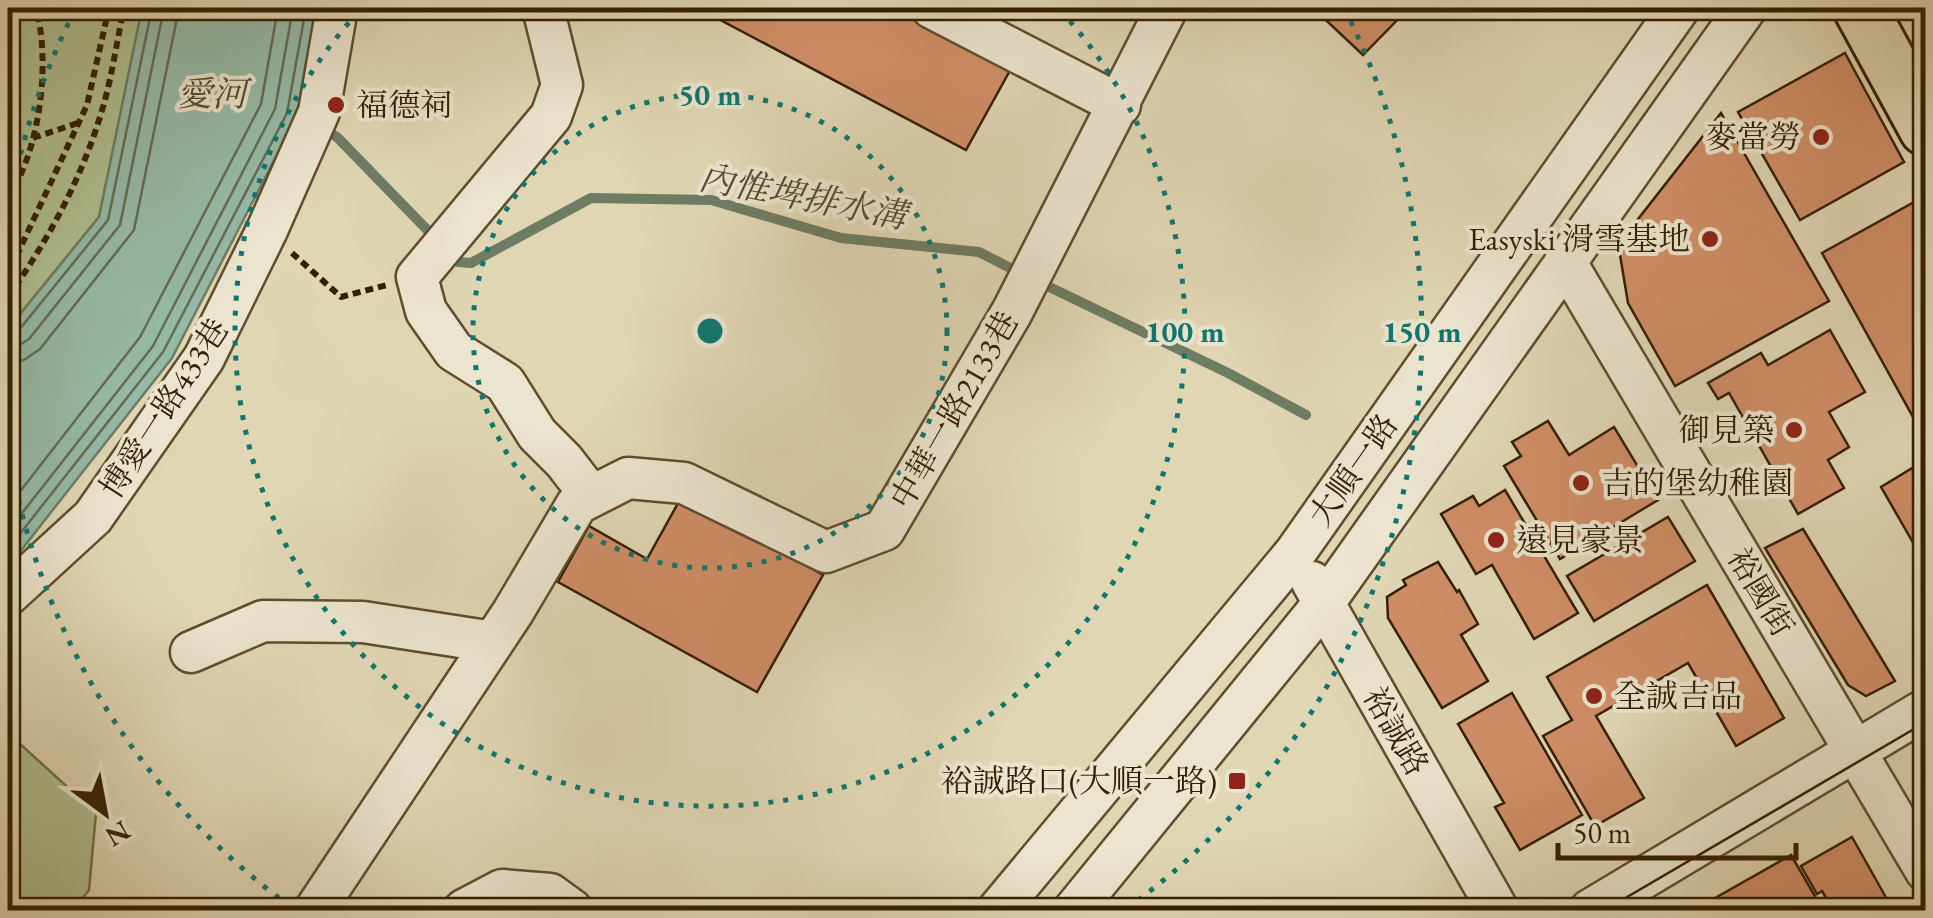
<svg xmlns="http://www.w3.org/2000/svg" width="1933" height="918" font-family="'EB Garamond','Noto Serif TC',serif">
	<rect width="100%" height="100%" fill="#e0d6b4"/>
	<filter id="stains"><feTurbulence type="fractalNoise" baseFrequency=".002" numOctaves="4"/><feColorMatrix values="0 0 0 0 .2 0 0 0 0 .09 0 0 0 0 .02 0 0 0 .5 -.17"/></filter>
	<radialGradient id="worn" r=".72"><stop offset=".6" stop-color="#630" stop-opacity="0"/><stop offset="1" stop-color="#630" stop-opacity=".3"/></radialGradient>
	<path fill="#afbe8f" stroke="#726e48" stroke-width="2.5" d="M8,8h136l-45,209 -91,112z
		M8,733l88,80 -7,77 -16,20h-65z"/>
	<path fill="#95baa7" stroke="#6e7c64" stroke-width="2.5" d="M142,8h174l-19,108 -125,242 -153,195 -11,8v-232l91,-112z"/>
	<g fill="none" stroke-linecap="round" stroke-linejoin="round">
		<path stroke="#646c54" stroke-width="2.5" d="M8,334l11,-4 89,-110 44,-212
			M8,347l10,-1 11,-7 91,-114 44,-217
			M8,362l16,-2 16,-11 94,-119 45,-222
			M8,507l132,-170 121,-233 17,-96
			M8,531l145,-185 122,-237 18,-101
			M8,549l155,-197 124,-239 19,-105"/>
		<path stroke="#6e7c64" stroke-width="10" d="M319,128l18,9 100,103
			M448,252l10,10 13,1 120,-65 120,2 130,38 138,14 45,23
			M1039,282l189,91 78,42"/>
	</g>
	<path fill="#d08e67" stroke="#341f00" stroke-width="2.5" d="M715,8h189l109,57 -47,85 -255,-135z
		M1313,8h96l-46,47z
		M1845,53l59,109 -104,58 -62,-108z
		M1721,113l108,188 -154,85 -47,-83 -8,-48 15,-32z
		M1918,200l8,13v209l-8,4 -96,-173z
		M1830,330l35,62 -36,20 20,35 -21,13 16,28 -46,26 -69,-121 -11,6 -10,-16 53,-30 7,12z
		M1548,421l21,34 45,-28 44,73 -98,59 -56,-93 17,-10 -9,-14z
		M1919,464l7,11v90l-45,-78z
		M1505,490l73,123 -44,26 -42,-74 -16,9 -35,-60 32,-18 6,10z
		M682,496l141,79 -66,117 -199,-110 31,-56 58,33z
		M1668,517l27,44 -101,60 -27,-45z
		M1803,529l92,152 -29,15 -18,-11 -83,-137z
		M1438,562l19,30 2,-2 19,34 -17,11 27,46 -46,27 -54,-90 -1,-21 19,-12 -3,-5z
		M1707,585l77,133 -48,28 -48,-83 -92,53 48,82 -49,28 -52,-90 29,-16 -25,-43z
		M1512,693l70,122 -62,35 -25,-43 9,-4 -46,-79z
		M1852,837l41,73h-60l-11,-19 -5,3 -16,-28z
		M1791,855l32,55h-129z"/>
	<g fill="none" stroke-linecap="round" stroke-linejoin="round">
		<g stroke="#5f4d2d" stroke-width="45">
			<path id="minor" d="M543,8l19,77 -11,31 -134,161 9,34 28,40 51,32 32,51 27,27 27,35
				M932,8l188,97
				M1565,261l361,610
				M1312,582l186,328
				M8,595l85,-78 111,-159 63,-128 52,-118 18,-104
				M191,652l72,-31 100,1 130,20
				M315,910l198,-298 64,-108 51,-26 56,5 142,69 58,-22 128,-218 155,-304
				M464,910l38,-20 48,4 22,16
				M998,910l297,-357 384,-545
				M1074,910l250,-307 422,-595
				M1590,910l336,-201"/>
		</g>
		<g stroke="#341f00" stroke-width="58">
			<path id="major" d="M1860,8l66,121"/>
		</g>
		<path stroke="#341f00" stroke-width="6" stroke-dasharray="8 5" stroke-linecap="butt" d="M33,138l45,-15
			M8,198c32,-48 43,-135 28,-190
			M292,253l49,44 46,-12
			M8,266l9,-11 70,-150 22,-97
			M8,297c38,-54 71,-113 91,-177 12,-36 17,-75 25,-112"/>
		<use href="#minor" stroke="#ebe4ce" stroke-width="40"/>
		<use href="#major" stroke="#e0d6b4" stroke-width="52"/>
		<path stroke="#341f00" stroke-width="2.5" d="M1605,910l321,-188"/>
	</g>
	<g fill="none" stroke="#0f766e" stroke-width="5" stroke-dasharray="5 10">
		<circle cx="710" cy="331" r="237"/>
		<path d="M1060 10A475 475 0 1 1 360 10"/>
		<path d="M291 907A712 712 0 0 1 8 449M8 213A712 712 0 0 1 76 8M1344 8A712 712 0 0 1 1129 907"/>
	</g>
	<g fill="#8f2418" stroke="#ebe4ce" stroke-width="4">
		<circle cx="336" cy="105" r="10"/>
		<circle cx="1821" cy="137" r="10"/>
		<circle cx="1710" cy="239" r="10"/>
		<circle cx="1794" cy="430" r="10"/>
		<circle cx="1581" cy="483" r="10"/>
		<circle cx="1496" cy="540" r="10"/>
		<circle cx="1594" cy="696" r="10"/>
		<rect x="1227" y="771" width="20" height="20" rx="5"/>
	</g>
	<g text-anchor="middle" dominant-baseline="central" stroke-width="8" stroke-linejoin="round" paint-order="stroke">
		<g font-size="32" fill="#341f00" stroke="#ebe4ce" text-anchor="start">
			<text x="356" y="105">福德祠</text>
			<text x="1801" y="137" text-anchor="end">麥當勞</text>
			<text x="1690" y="239" text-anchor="end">Easyski 滑雪基地</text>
			<text x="1774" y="430" text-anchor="end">御見築</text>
			<text x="1601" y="483">吉的堡幼稚園</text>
			<text x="1516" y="540">遠見豪景</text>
			<text x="1614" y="696">全誠吉品</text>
			<text x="1217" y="781" text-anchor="end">裕誠路口(大順一路)</text>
		</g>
		<g font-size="32" fill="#341f00" stroke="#ebe4ce">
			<text transform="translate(164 408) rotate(-57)">博愛一路433巷</text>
			<text transform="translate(954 410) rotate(-60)">中華一路2133巷</text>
			<text transform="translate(1353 470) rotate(-55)">大順一路</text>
			<text transform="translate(1761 592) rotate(59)">裕國街</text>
			<text transform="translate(1396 731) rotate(60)">裕誠路</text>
		</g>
		<g font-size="35" font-style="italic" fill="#514e32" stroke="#ebe4ce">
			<text x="212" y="93">愛河</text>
			<text transform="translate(803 196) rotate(11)">內惟埤排水溝</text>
		</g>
	</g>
	<circle cx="710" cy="331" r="15" fill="#0f766e" stroke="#ebe4ce" stroke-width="5"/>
	<g font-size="30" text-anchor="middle" font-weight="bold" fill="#0f766e" stroke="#ebe4ce" stroke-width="8" stroke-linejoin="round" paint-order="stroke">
		<text x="710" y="105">50 m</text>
		<text x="1185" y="342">100 m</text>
		<text x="1422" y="342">150 m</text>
	</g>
	<rect width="1933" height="918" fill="none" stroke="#e0d6b4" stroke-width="40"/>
	<rect x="10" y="10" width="1913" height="898" fill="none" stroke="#341f00" stroke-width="5"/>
	<rect x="20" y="20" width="1893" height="878" fill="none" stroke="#341f00" stroke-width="2.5"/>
	<g transform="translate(105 813) rotate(148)" stroke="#ebe4ce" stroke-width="8" paint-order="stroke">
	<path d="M0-8L18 38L0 25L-18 38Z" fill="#341f00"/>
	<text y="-15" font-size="28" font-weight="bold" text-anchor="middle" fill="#341f00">N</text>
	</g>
	<path d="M1558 843v15h238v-15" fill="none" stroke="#341f00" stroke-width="5"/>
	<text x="1573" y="843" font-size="30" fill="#341f00" stroke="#ebe4ce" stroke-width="8" paint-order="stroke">50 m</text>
	<rect width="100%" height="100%" filter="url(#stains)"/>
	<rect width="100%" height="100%" fill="url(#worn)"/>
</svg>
